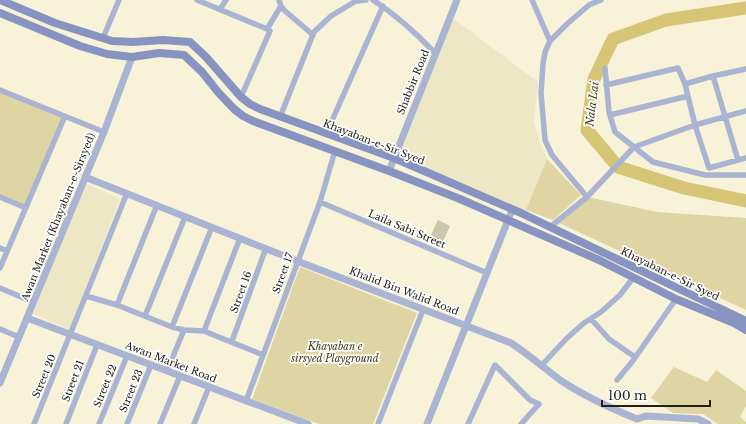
<svg xmlns="http://www.w3.org/2000/svg" width="746" height="424" font-family="'Libre Baskerville',serif">
	<rect width="100%" height="100%" fill="#f7f2d8"/>
	<path fill="#eee7c6" d="M450,16l88,66 -4,39 6,22 7,16 -22,56 -131,-57z
		M86,183l34,16 -51,130 -36,-15z"/>
	<path fill="#dfd4a3" d="M0,90l65,26 -39,92 -26,-11z
		M547,159l34,36 -28,25 -27,-10z
		M588,197l69,15 89,6v92l-189,-88z
		M300,267l117,46 -44,111h-54l-67,-25z
		M674,367l33,15 9,-12 30,21v15l-6,11 6,5v2h-28l-15,-10 -30,-1 -22,-15z"/>
	<g fill="none" stroke-linecap="round" stroke-linejoin="round">
		<path stroke="#d6c574" stroke-width="13" d="M746,8l-80,12 -53,19 -19,40 -7,51 31,37 66,21 62,13"/>
	</g>
	<path fill="#cbc6ae" d="M438,220l12,6 -9,20 -13,-5z"/>
	<g fill="none" stroke-linecap="round" stroke-linejoin="round">
		<path stroke="#a9b3d2" stroke-width="5.5" d="M197,0l70,29 3,2 -29,66
			M279,0l2,6 3,4 29,25
			M373,0c23,15 44,34 62,53
			M532,0l18,41
			M220,9l6,-9
			M267,29l14,-23
			M103,38l16,-38
			M605,68l4,44 6,20 38,30 52,13h41
			M713,76l25,84
			M685,84l28,-8 33,-7
			M606,85l72,-17 7,16 10,41 14,43 37,-10
			M0,90l104,42
			M610,115l78,-19
			M280,117l34,-85 17,-16 25,-15 10,-1
			M326,134l57,-128
			M0,197l26,11
			M587,197l-35,-42 -7,-15 -4,-47 2,-29 2,-12 5,-11 17,-17 22,-19 12,-5
			M320,202l167,71
			M550,227l37,-30 47,-50 61,-22 51,-14
			M0,248l7,3
			M0,268l65,-152
			M0,288l33,14
			M86,296l31,9 55,22 12,3 20,1 59,24
			M117,305l40,-100
			M145,316l40,-99
			M591,319l18,20 26,18
			M172,327l40,-100
			M0,329l19,8
			M204,331l36,-93
			M232,341l34,-93
			M542,365l24,-26 18,-16 17,-11 19,-17 13,-17
			M167,371l17,-41
			M617,380l15,-18 44,-63
			M246,401l74,-199 15,-51
			M34,424l93,-231
			M66,424l31,-79
			M99,424l28,-68
			M127,424l24,-59
			M160,424l20,-48
			M194,424l15,-37
			M378,424l45,-114
			M468,424l27,-59 35,35 9,4 -18,20"/>
		<path stroke="#a9b3d2" stroke-width="7" d="M389,171l68,-171
			M85,177l212,84 214,82c17,11 33,25 49,37 24,16 50,28 77,39l9,-3 52,3 10,5
			M27,318l281,106
			M0,383l104,-251 28,-75
			M427,424l85,-214"/>
		<path stroke="#8794c2" stroke-width="8" d="M0,0l55,23 57,18 21,1 30,-2 27,2 16,15 35,40 9,7 10,5 134,49 127,55 225,108
			M0,13l80,33 27,8 25,3 27,-4 25,2 18,17 16,20 16,17 9,7 10,5 136,50 71,28 139,61 77,39 58,24 12,7"/>
	</g>
	<g text-anchor="middle" dominant-baseline="central" stroke-width="3.5" stroke-linejoin="round" paint-order="stroke">
		<g font-size="10" fill="#222017" stroke="#fefefe">
			<text transform="translate(413 82) rotate(-68)">Shabbir Road</text>
			<text transform="translate(374 142) rotate(21)">Khayaban-e-Sir Syed</text>
			<text transform="translate(58 217) rotate(-68)">Awan Market (Khayaban-e-Sirsyed)</text>
			<text transform="translate(407 229) rotate(23)">Laila Sabi Street</text>
			<text transform="translate(283 273) rotate(-70)">Street 17</text>
			<text transform="translate(670 274) rotate(26)">Khayaban-e-Sir Syed</text>
			<text transform="translate(404 291) rotate(21)">Khalid Bin Walid Road</text>
			<text transform="translate(241 292) rotate(-70)">Street 16</text>
			<text transform="translate(171 362) rotate(21)">Awan Market Road</text>
			<text transform="translate(44 376) rotate(-68)">Street 20</text>
			<text transform="translate(73 381) rotate(-69)">Street 21</text>
			<text transform="translate(105 386) rotate(-68)">Street 22</text>
			<text transform="translate(131 391) rotate(-68)">Street 23</text>
		</g>
		<g font-size="10" font-style="italic" fill="#433b18" stroke="#fefefe">
			<text x="335" y="346">Khayaban e<tspan x="335" dy="12">sirsyed Playground</tspan></text>
		</g>
		<g font-size="11" font-style="italic" fill="#3d3512" stroke="#fefefe">
			<text transform="translate(592 104) rotate(-83)">Nala Lai</text>
		</g>
	</g>
	<path d="M602 400v6h108v-6" fill="none" stroke="#222017" stroke-width="2"/>
	<text x="608" y="400" font-size="12" fill="#222017" stroke="#fefefe" stroke-width="3" paint-order="stroke">100 m</text>
</svg>
